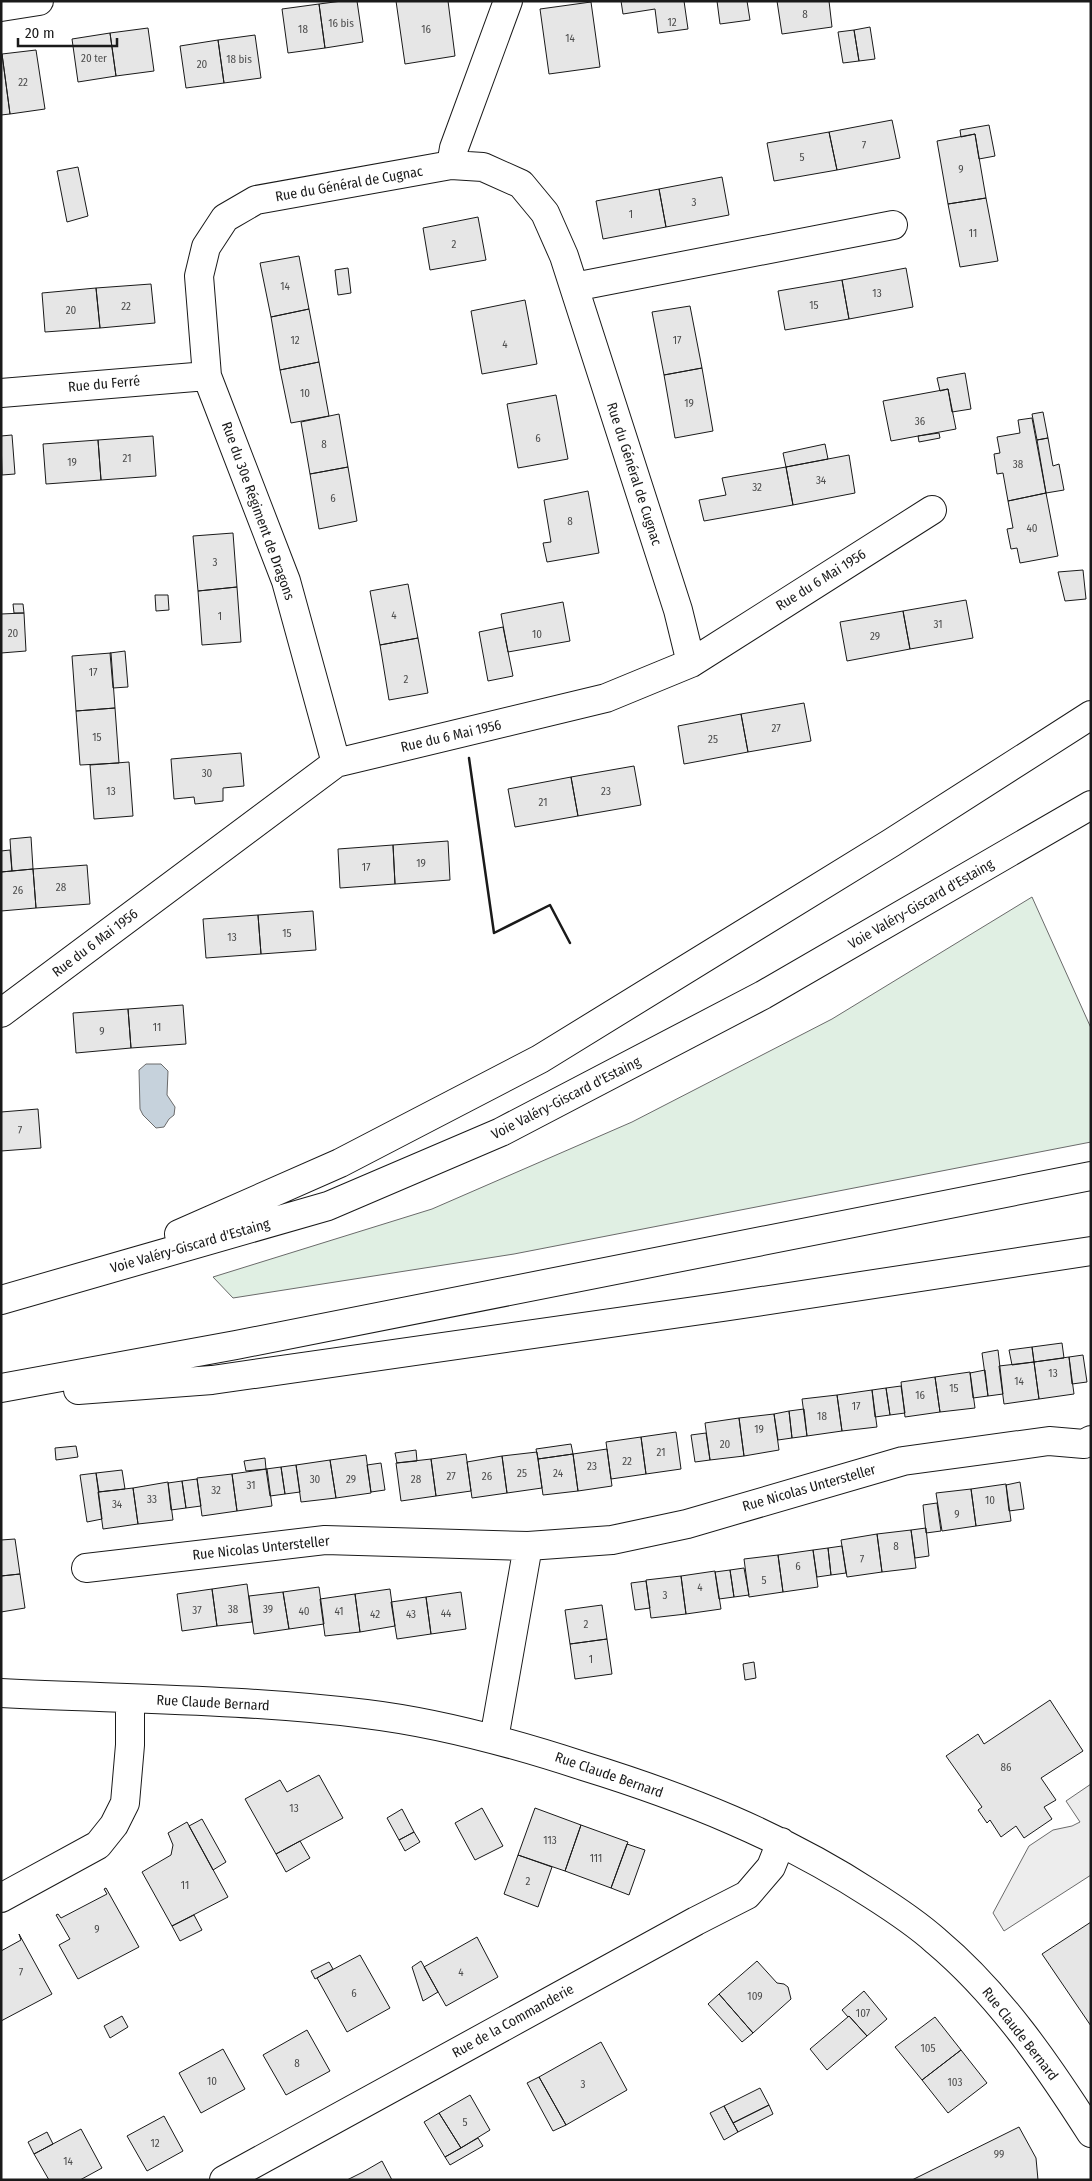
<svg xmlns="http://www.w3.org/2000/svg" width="1092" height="2181" font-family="'Fira Sans Condensed',sans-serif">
	<rect width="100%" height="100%" fill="#fff"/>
	<path fill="#e0efe3" stroke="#6a6a6a" d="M1032,897l59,131v114l-577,112 -281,44 -20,-21 219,-68 200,-87 200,-103z"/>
	<path fill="#ededed" stroke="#6a6a6a" d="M1091,1784v91l-87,56 -11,-18 36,-67 24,-16 19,-4 8,-4 -14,-21z"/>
	<path fill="#c6d2dc" stroke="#6a6a6a" d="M146,1064h15l7,7 -1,24 8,12 -1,8 -5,4 -5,8 -8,1 -13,-13 -3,-6 -1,-39z"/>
	<path fill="#e6e6e6" stroke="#1a1a1a" d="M342,1h15l6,41 -38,6 -6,-44z
		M396,1h52l7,55 -50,8z
		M621,1h63l4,28 -30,4 -3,-24 -32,5z
		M717,1h30l3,19 -30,4z
		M777,1h52l3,26 -50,7z
		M591,2l9,65 -51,7 -9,-65z
		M319,4l6,44 -37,5 -6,-44z
		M870,27l5,32 -16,2 -5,-31z
		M148,28l6,43 -38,5 -6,-43z
		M854,30l5,31 -16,2 -5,-31z
		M110,33l6,43 -38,6 -6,-43z
		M255,35l6,43 -37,5 -6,-43z
		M218,40l6,43 -38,5 -6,-42z
		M36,50l9,59 -35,5 -8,-60z
		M2,54l8,60 -9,1v-60z
		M892,120l8,38 -63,12 -8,-38z
		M989,125l6,31 -16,3 -4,-25 -14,3 -1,-7z
		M829,132l8,38 -63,11 -7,-38z
		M975,134l11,64 -38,6 -11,-63z
		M78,167l10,49 -21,6 -10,-51z
		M722,177l7,38 -63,12 -7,-38z
		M659,189l7,38 -63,12 -7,-38z
		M986,198l12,63 -38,6 -12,-63z
		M478,217l8,43 -56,10 -7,-42z
		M299,256l10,53 -38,8 -11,-54z
		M348,268l3,25 -13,2 -3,-25z
		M906,268l7,39 -64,12 -7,-39z
		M842,280l7,39 -64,11 -7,-39z
		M151,284l4,39 -55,5 -4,-40z
		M96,288l4,40 -55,4 -3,-39z
		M525,300l12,64 -55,10 -11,-63z
		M690,306l12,62 -38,7 -12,-63z
		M309,309l10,53 -39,8 -9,-53z
		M319,362l10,54 -38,7 -11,-53z
		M702,368l11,63 -38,7 -11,-63z
		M965,373l6,36 -19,3 -4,-23 -8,2 -3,-13z
		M948,389l8,40 -65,12 -8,-40z
		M556,395l12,64 -50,9 -11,-64z
		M1043,412l5,26 -11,2 -5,-26z
		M339,414l9,53 -38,7 -9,-52z
		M1032,418l14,75 -38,8 -5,-28 -6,1 -3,-20 6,-1 -3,-16 23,-4 -2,-13z
		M939,433l1,5 -21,4 -1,-6z
		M12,435l3,39 -13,1 -1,-39z
		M153,436l3,40 -55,4 -3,-40z
		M1048,438l5,28 6,-2 5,26 -18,3 -9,-53z
		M98,440l3,40 -55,4 -3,-40z
		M825,444l3,15 -42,8 -3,-14z
		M849,455l6,38 -62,12 -7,-38z
		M348,467l9,54 -38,8 -9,-55z
		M786,467l7,38 -89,16 -5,-21 27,-5 -4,-17z
		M588,491l11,62 -52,9 -4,-19 8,-1 -7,-42z
		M1046,493l12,63 -38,7 -3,-15 -6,1 -4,-20 6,-1 -5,-27z
		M233,533l4,54 -39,4 -5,-55z
		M1083,570l3,29 -21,2 -7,-29z
		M408,584l10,54 -38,7 -10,-54z
		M237,587l4,55 -39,3 -4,-54z
		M155,595h13l1,15 -13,1z
		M966,600l7,38 -63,11 -7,-38z
		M563,602l7,39 -62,11 -7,-38z
		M13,604h10l1,9h-10z
		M903,611l7,38 -63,12 -7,-39z
		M24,613l2,38 -25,2v-39z
		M503,627l10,49 -25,5 -9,-49z
		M418,638l10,55 -39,7 -9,-55z
		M125,651l3,36 -15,1 -3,-35z
		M111,653l4,55 -39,3 -4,-55z
		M804,703l7,38 -63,11 -7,-38z
		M115,708l4,55 -39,2 -4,-54z
		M741,714l7,38 -64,12 -6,-38z
		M241,753l3,33 -21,2v13l-28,3 -1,-7 -20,2 -3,-40z
		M129,762l4,54 -39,3 -4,-54z
		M634,766l7,39 -63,11 -7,-39z
		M571,777l7,39 -63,11 -7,-38z
		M31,837l2,32 -21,2 -2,-32z
		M448,841l2,39 -55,4 -2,-39z
		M393,845l2,39 -55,4 -2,-39z
		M10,850l2,21 -11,1v-21z
		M87,865l3,39 -54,4 -3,-39z
		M33,869l3,39 -35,3v-39z
		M313,911l3,39 -55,4 -3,-39z
		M258,915l3,39 -55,4 -3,-39z
		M183,1005l3,39 -55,4 -3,-39z
		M128,1009l3,39 -55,5 -3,-40z
		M38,1109l3,39 -40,3v-39z
		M1062,1343l2,15 -30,4 -2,-15z
		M1032,1347l2,15 -22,3 -3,-15z
		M998,1350l5,44 -15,2 -6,-43z
		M1083,1355l4,27 -15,2 -3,-27z
		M1069,1357l5,37 -35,5 -5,-37z
		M1034,1362l5,37 -35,5 -5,-38z
		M985,1370l3,26 -15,2 -3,-25z
		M970,1372l5,36 -35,4 -5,-35z
		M935,1377l5,35 -35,5 -4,-35z
		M901,1386l4,27 -15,2 -4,-27z
		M886,1388l4,27 -15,2 -3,-27z
		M872,1390l5,37 -35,4 -5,-36z
		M837,1395l5,36 -35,5 -5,-37z
		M804,1409l3,27 -15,2 -3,-27z
		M789,1411l3,27 -14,2 -4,-26z
		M774,1414l5,36 -35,6 -5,-38z
		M739,1418l5,38 -34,4 -5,-37z
		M676,1432l5,37 -35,5 -5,-37z
		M706,1433l4,27 -15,2 -4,-27z
		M641,1437l5,37 -35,5 -5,-37z
		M571,1444l2,10 -35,5 -2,-10z
		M76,1446l2,11 -22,3 -1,-12z
		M607,1449l5,37 -34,5 -5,-37z
		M416,1450l1,11 -20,2 -2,-10z
		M537,1452l5,36 -35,5 -5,-37z
		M466,1454l5,37 -35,5 -5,-37z
		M573,1454l5,37 -35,4 -5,-36z
		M366,1455l5,38 -35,5 -6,-38z
		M502,1456l5,37 -35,5 -5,-36z
		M265,1458l1,11 -20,2 -2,-10z
		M431,1459l5,37 -35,5 -5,-38z
		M330,1460l6,38 -35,4 -5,-37z
		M381,1463l4,27 -14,2 -4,-27z
		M296,1465l4,27 -15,2 -4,-27z
		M281,1467l4,27 -15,2 -4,-27z
		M267,1469l5,37 -35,5 -5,-37z
		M122,1470l3,19 -26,3 -3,-19z
		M96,1473l6,46 -15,3 -7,-47z
		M232,1474l5,37 -35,5 -5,-38z
		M197,1479l4,27 -15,2 -4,-27z
		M182,1481l4,27 -15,2 -3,-27z
		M168,1482l5,38 -35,4 -5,-36z
		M1020,1482l4,27 -15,2 -3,-26z
		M1006,1484l5,37 -35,5 -5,-37z
		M133,1488l5,36 -35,5 -5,-37z
		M971,1489l5,37 -34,5 -6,-38z
		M937,1503l4,28 -15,2 -3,-28z
		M926,1528l3,28 -14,2 -4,-28z
		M911,1530l5,38 -34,4 -5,-38z
		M877,1534l5,38 -35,5 -6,-37z
		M15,1539l5,35 -19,2v-36z
		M842,1546l4,27 -15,2 -3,-27z
		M828,1548l3,27 -14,2 -4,-27z
		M813,1550l5,37 -35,5 -5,-37z
		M778,1555l5,37 -34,5 -5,-38z
		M744,1568l5,27 -15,2 -4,-27z
		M730,1570l4,27 -15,2 -4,-27z
		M715,1571l6,38 -35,5 -5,-38z
		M20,1574l5,34 -24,4v-36z
		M681,1576l5,38 -35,4 -5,-38z
		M646,1581l4,27 -15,2 -4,-27z
		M247,1584l5,38 -35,4 -5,-37z
		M319,1587l5,37 -35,5 -6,-37z
		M212,1589l5,37 -35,5 -5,-37z
		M390,1589l5,37 -35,6 -5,-38z
		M283,1592l6,37 -35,5 -5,-38z
		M461,1592l5,37 -35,5 -5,-37z
		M355,1594l5,38 -35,4 -5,-37z
		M426,1597l5,37 -34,5 -6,-37z
		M602,1605l5,34 -37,5 -5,-34z
		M607,1639l5,35 -37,5 -5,-35z
		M754,1662l2,16 -11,2 -2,-16z
		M1050,1700l33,51 -42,27 15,22 -12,7 8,12 -28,19 -8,-12 -15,11 -11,-17 -3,3 -9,-13 4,-3 -36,-51 32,-22 6,10z
		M319,1775l24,43 -67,36 -31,-55 35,-19 7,12z
		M482,1808l21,38 -28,14 -20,-37z
		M535,1808l46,17 -16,46 -47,-16z
		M402,1809l12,23 -15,8 -12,-22z
		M202,1819l24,43 -13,8 -24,-44z
		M187,1822l41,75 -56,29 -30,-54 29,-17 2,-10 -5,-12z
		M581,1825l47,17 -17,46 -46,-17z
		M414,1832l6,10 -15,9 -6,-11z
		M300,1841l10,17 -24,14 -10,-18z
		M627,1844l18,6 -16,45 -18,-7z
		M518,1855l34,12 -14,40 -34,-13z
		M106,1888l33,59 -61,32 -19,-34 11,-6 -14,-24 2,-1 3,4 46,-24 -3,-5z
		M194,1915l8,15 -22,11 -8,-15z
		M1091,1922v104l-49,-72z
		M19,1934l33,60 -51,27v-70l20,-11z
		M477,1937l21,40 -52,29 -22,-39z
		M360,1955l30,53 -43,24 -30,-54z
		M421,1961l17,31 -15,9 -11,-34z
		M757,1961l20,22 7,1 4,3 3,12 -38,34 -34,-39z
		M329,1962l4,7 -18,10 -4,-8z
		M864,1991l23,28 -20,17 -18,-20 -1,1 -6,-7z
		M719,1994l34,39 -11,9 -34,-38z
		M122,2016l6,11 -18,11 -6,-12z
		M849,2016l18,20 -40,34 -17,-21z
		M935,2017l26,33 -39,30 -27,-33z
		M307,2030l23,41 -44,24 -23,-40z
		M601,2042l26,48 -61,35 -27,-48z
		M223,2049l22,40 -44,24 -22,-40z
		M961,2050l26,33 -39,30 -26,-33z
		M539,2077l27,48 -13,6 -26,-48z
		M760,2088l9,17 -36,18 -9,-17z
		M470,2095l20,35 -29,18 -22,-35z
		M769,2105l4,9 -35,18 -5,-9z
		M724,2106l14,26 -14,8 -14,-27z
		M439,2113l22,35 -16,9 -21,-35z
		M164,2116l19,35 -36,20 -20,-35z
		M1019,2127l17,31 2,22h-126z
		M81,2129l21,39 -22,12h-31l-15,-26z
		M47,2132l6,12 -19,10 -6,-12z
		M478,2138l5,8 -33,19 -5,-8z
		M382,2161l10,19h-45l16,-8z"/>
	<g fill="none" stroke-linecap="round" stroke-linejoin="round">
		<g stroke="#1a1a1a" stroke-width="30">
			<path id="minor" d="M1,7l38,-6
				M451,165l3,-17 54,-147
				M574,287l319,-62
				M1,393l206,-17
				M336,763l-50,-182 -79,-205 -8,-100 7,-29 19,-29 31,-18 195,-35 32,2 38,17 24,29 19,43 114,354 13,53
				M1,1013l335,-250 270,-65 85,-35 241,-153
				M86,1568l239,-28 203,6 84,-6 75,-16 216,-63 146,-20 35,3 7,-4
				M1,1693c122,6 244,6 365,21 74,9 147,29 217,52 101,31 199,70 288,128 22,14 45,29 65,47 63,53 111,123 155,192
				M494,1739l34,-193
				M1,1898l97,-53 16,-20 11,-22 5,-58v-46
				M224,2180l472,-259 51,-26 24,-28 10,-25"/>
		</g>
		<g stroke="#1a1a1a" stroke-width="30">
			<path id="highway" d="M179,1234l161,-71 200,-104 351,-216 200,-128
				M1,1300l327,-94 173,-74 262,-137 328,-190
				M1,1388l235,-43 855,-169
				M78,1390l134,-10 511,-73 368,-56"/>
		</g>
		<use href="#minor" stroke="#fff" stroke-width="28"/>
		<use href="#highway" stroke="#fff" stroke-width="28"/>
		<path stroke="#1a1a1a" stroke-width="2.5" d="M469,758l25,175 56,-28 20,38"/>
	</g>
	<g text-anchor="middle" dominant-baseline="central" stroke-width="4" stroke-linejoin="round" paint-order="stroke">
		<g font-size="11" fill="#4d4d4d">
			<text x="805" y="14">8</text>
			<text x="672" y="22">12</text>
			<text x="341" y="23">16 bis</text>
			<text x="303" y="29">18</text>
			<text x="426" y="29">16</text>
			<text x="570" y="38">14</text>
			<text x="94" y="58">20 ter</text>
			<text x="239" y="59">18 bis</text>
			<text x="202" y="64">20</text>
			<text x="23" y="82">22</text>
			<text x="864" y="145">7</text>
			<text x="802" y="157">5</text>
			<text x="961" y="169">9</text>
			<text x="694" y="202">3</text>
			<text x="631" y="214">1</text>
			<text x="973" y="233">11</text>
			<text x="454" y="244">2</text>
			<text x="285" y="286">14</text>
			<text x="877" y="293">13</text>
			<text x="814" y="305">15</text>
			<text x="126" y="306">22</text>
			<text x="71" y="310">20</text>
			<text x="295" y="340">12</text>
			<text x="677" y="340">17</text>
			<text x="505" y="344">4</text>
			<text x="305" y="393">10</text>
			<text x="689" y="403">19</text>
			<text x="920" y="421">36</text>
			<text x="538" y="438">6</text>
			<text x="324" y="444">8</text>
			<text x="127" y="458">21</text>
			<text x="72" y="462">19</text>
			<text x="1018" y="464">38</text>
			<text x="821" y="480">34</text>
			<text x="757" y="487">32</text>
			<text x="333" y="498">6</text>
			<text x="570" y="521">8</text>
			<text x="1032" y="528">40</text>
			<text x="215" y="562">3</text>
			<text x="394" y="615">4</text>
			<text x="220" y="616">1</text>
			<text x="938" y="624">31</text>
			<text x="13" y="633">20</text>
			<text x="537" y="634">10</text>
			<text x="875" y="636">29</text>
			<text x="93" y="672">17</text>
			<text x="406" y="679">2</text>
			<text x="776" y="728">27</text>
			<text x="97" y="737">15</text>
			<text x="713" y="739">25</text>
			<text x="207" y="773">30</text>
			<text x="111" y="791">13</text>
			<text x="606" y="791">23</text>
			<text x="543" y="802">21</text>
			<text x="421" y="863">19</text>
			<text x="366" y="867">17</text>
			<text x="61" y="887">28</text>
			<text x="18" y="890">26</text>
			<text x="287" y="933">15</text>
			<text x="232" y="937">13</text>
			<text x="157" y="1027">11</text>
			<text x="102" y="1031">9</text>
			<text x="20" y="1130">7</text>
			<text x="1053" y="1373">13</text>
			<text x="1019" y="1381">14</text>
			<text x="954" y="1388">15</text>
			<text x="920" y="1395">16</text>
			<text x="856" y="1406">17</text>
			<text x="822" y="1416">18</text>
			<text x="759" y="1429">19</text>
			<text x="725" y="1444">20</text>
			<text x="661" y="1452">21</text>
			<text x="627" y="1461">22</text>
			<text x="592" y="1466">23</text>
			<text x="522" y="1473">25</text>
			<text x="558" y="1473">24</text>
			<text x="451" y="1476">27</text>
			<text x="487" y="1476">26</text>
			<text x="315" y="1479">30</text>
			<text x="351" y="1479">29</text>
			<text x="416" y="1479">28</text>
			<text x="251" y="1485">31</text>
			<text x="216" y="1490">32</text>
			<text x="152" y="1499">33</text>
			<text x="990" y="1500">10</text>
			<text x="117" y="1504">34</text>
			<text x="957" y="1514">9</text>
			<text x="896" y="1546">8</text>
			<text x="862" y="1559">7</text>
			<text x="798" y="1566">6</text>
			<text x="764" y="1580">5</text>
			<text x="700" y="1587">4</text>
			<text x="665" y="1595">3</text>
			<text x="233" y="1609">38</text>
			<text x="268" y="1609">39</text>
			<text x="197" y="1610">37</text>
			<text x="304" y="1611">40</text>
			<text x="339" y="1611">41</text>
			<text x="446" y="1613">44</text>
			<text x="375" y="1614">42</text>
			<text x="411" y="1614">43</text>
			<text x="586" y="1624">2</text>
			<text x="591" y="1659">1</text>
			<text x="1006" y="1767">86</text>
			<text x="294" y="1808">13</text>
			<text x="550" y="1840">113</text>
			<text x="596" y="1858">111</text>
			<text x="528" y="1881">2</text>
			<text x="185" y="1885">11</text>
			<text x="97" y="1929">9</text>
			<text x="21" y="1972">7</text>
			<text x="461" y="1972">4</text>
			<text x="354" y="1993">6</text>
			<text x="755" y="1996">109</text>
			<text x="863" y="2013">107</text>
			<text x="928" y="2048">105</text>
			<text x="297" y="2063">8</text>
			<text x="212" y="2081">10</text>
			<text x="955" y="2082">103</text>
			<text x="583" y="2084">3</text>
			<text x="465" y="2122">5</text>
			<text x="155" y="2143">12</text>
			<text x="999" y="2154">99</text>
			<text x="68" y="2161">14</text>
		</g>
		<g font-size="14" fill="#1a1a1a" stroke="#fff">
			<text transform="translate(349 184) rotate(-10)">Rue du Général de Cugnac</text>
			<text transform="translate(104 384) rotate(-5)">Rue du Ferré</text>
			<text transform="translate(634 474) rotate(72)">Rue du Général de Cugnac</text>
			<text transform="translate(258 511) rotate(70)">Rue du 30e Régiment de Dragons</text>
			<text transform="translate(821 580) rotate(-32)">Rue du 6 Mai 1956</text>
			<text transform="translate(451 736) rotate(-13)">Rue du 6 Mai 1956</text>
			<text transform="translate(921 904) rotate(-30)">Voie Valéry-Giscard d'Estaing</text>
			<text transform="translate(95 943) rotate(-37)">Rue du 6 Mai 1956</text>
			<text transform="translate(566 1098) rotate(-27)">Voie Valéry-Giscard d'Estaing</text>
			<text transform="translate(190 1246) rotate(-16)">Voie Valéry-Giscard d'Estaing</text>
			<text transform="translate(809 1488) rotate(-16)">Rue Nicolas Untersteller</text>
			<text transform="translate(261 1548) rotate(-6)">Rue Nicolas Untersteller</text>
			<text transform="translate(213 1703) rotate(3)">Rue Claude Bernard</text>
			<text transform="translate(609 1775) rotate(19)">Rue Claude Bernard</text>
			<text transform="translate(513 2021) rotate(-29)">Rue de la Commanderie</text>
			<text transform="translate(1020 2034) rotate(52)">Rue Claude Bernard</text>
		</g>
	</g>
	<rect width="1092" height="2181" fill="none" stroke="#1a1a1a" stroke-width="5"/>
	<path d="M18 38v8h99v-8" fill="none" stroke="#1a1a1a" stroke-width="2.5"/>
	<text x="25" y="38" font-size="15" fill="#1a1a1a" stroke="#ffffff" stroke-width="4" paint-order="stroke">20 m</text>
</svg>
